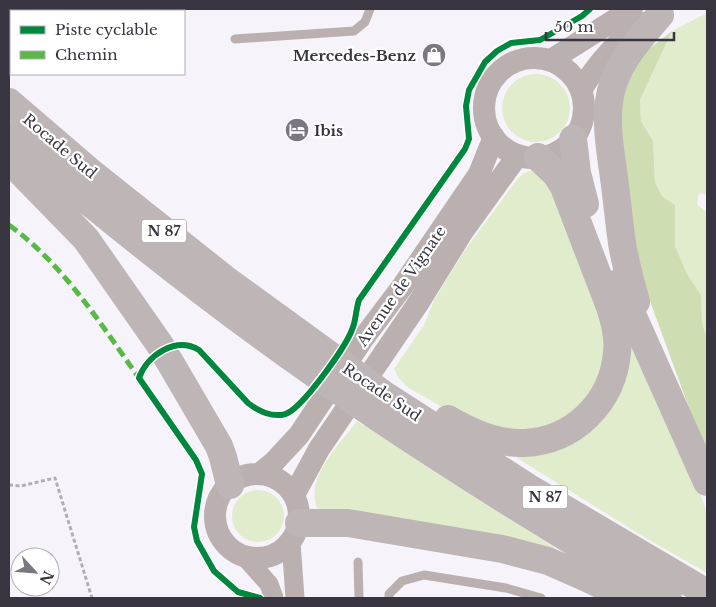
<svg xmlns="http://www.w3.org/2000/svg" width="716" height="607" font-family="'Libre Baskerville',serif">
	<rect width="100%" height="100%" fill="#f6f4fa"/>
	<path fill="#e1eccd" d="M707,13v182l-8,-2 -2,11 10,9v127l-5,-18 -1,-27 -14,-21 -12,-28v-41l-13,-9 -7,-14 -2,-41 -12,-20 -1,-21 32,-69z
		M502 108a34 34 0 1 1 68 0a34 34 0 1 1-68 0Z
		M530,171h6l13,9 59,160 -9,43 -10,18 -28,21 -40,12 -51,-11 -63,-36 -9,-10 -4,-8 30,-44 10,-25 31,-50 53,-72 6,-5z
		M624,327l59,122 24,63v61l-63,-36 -127,-79 1,-3 48,-12z
		M357,421l7,5 3,-3 71,51 116,73 -3,5 -216,-38 -18,-6c-12,-31 22,-63 40,-87z
		M232 516a26 26 0 1 1 52 0a26 26 0 1 1-52 0Z"/>
	<path fill="#ceddb2" d="M672,31l-32,69 1,21 12,20 2,41 7,14 13,9v41l12,28 14,21 1,27 5,18v117l-72,-197 -17,-156 17,-44z"/>
	<g fill="none" stroke-linecap="round" stroke-linejoin="round">
		<path stroke="#b5aeb0" stroke-width="3" stroke-dasharray="4 2.5" stroke-linecap="butt" d="M9,485l12,1 34,-8 37,120"/>
		<path stroke="#bab0b0" stroke-width="9" d="M235,39l119,-8 11,-9 5,-13
			M358,562l1,36
			M389,598v-4l13,-13 22,-6 82,13 35,10"/>
		<path stroke="#bab0b0" stroke-width="19" d="M291,542l4,56
			M244,556l25,28 5,14"/>
		<path stroke="#bab0b0" stroke-width="22" d="M484 108a50 50 0 1 1 100 0a50 50 0 1 1-100 0Z
			M551,60l81,-51
			M581,90c17,-27 36,-50 64,-67
			M259,474l14,-11 26,-28 66,-99 37,-49 77,-113 15,-37
			M215 516a42 42 0 1 1 84 0a42 42 0 1 1-84 0Z
			M294,495l25,-46 100,-147 44,-71 55,-76"/>
		<path stroke="#beb6b6" stroke-width="28" d="M9,102l85,73 131,104 161,117 143,92 178,105
			M9,136c83,69 166,137 254,201 130,95 266,180 405,261
			M573,139l4,34 8,31
			M9,160l77,79 74,106 59,101 4,11 7,28
			M618,283l89,199
			M636,302c-5,-19 -11,-39 -14,-59 -3,-21 -5,-43 -8,-65 -4,-30 -11,-64 -1,-94 9,-27 29,-48 47,-69
			M448,419c22,13 50,25 76,24 50,-2 89,-41 93,-91 2,-15 -2,-30 -7,-45l-46,-120 -8,-13 -18,-17
			M299,523h49l154,26 46,12 41,18 40,19"/>
		<path stroke="#58b947" stroke-width="5" stroke-dasharray="10 5" stroke-linecap="butt" d="M9,225c55,40 91,98 130,153"/>
		<g stroke="#fff" stroke-width="9">
			<path id="cycleway" d="M260,598l-22,-6 -24,-21 -17,-30 -3,-14 8,-53 -6,-14 -57,-82c8,-23 37,-42 60,-28l49,53c9,7 20,13 32,12 3,0 8,-2 11,-4 16,-11 56,-65 62,-84 3,-8 3,-18 6,-27l106,-151 4,-10 -3,-33 3,-16 16,-28 12,-11 14,-8 29,-3 42,-24 8,-7"/>
		</g>
		<use href="#cycleway" stroke="#00873e" stroke-width="6"/>
	</g>
	<defs>
		<g id="shop-disc" transform="scale(1.25)"><circle r="9.5" fill="#7a7781" stroke="#fff"/><path d="M-5-2.5h2.3a2.7 3.5 0 0 1 5.4 0H5L5.5 6h-11ZM-1.5-2.5h3a1.5 2.3 0 0 0-3 0Z" fill="#fff"/></g>
		<g id="hotel-disc" transform="scale(1.25)"><circle r="9.5" fill="#7a7781" stroke="#fff"/><path d="M-6-4.5h1.5V1H6V5H4.5V3h-9V5H-6ZM-4 0a1.8 1.8 0 1 1 3.6 0ZM.5 0V-2.5h3Q6-2.5 6 0Z" fill="#fff"/></g>
	</defs>
	<g fill-rule="evenodd">
		<use href="#shop-disc" x="434" y="55"/>
		<use href="#hotel-disc" x="297" y="130"/>
	</g>
	<g text-anchor="middle" dominant-baseline="central" stroke-width="4.5" stroke-linejoin="round" paint-order="stroke">
		<g fill="#fff" stroke="#747179" stroke-width="1">
			<rect x="141.5" y="219.5" width="45" height="23" rx="4"/>
			<rect x="522.5" y="485.5" width="45" height="23" rx="4"/>
		</g>
		<g font-size="14" font-weight="bold" fill="#383440">
			<text x="164" y="231">N 87</text>
			<text x="545" y="497">N 87</text>
		</g>
		<g font-size="15" font-weight="bold" fill="#383440" stroke="#fff" text-anchor="end">
			<text x="416" y="55">Mercedes-Benz</text>
			<text x="314" y="130" text-anchor="start">Ibis</text>
		</g>
		<g font-size="15" fill="#383440" stroke="#fff">
			<text transform="translate(60 146) rotate(40)">Rocade Sud</text>
			<text transform="translate(401 286) rotate(-55)">Avenue de Vignate</text>
			<text transform="translate(382 392) rotate(34)">Rocade Sud</text>
		</g>
	</g>
	<rect width="716" height="607" fill="none" stroke="#383440" stroke-width="20"/>
	<rect x="10" y="10" width="175" height="65" fill="#ffffff" stroke="#afaeb3"/>
	<rect x="20" y="26" width="25" height="8" fill="#00873e" stroke="#afaeb3"/>
	<text x="55" y="35" font-size="15" fill="#383440">Piste cyclable</text>
	<rect x="20" y="51" width="25" height="8" fill="#58b947" stroke="#afaeb3"/>
	<text x="55" y="60" font-size="15" fill="#383440">Chemin</text>
	<g transform="translate(35 572) rotate(116)"><circle r="24" fill="#ffffff" stroke="#afaeb3"/>
	<path d="M0-4L9 19L0 12L-9 19Z" fill="#7a7781"/>
	<text y="-8" font-size="14" font-weight="bold" text-anchor="middle" fill="#383440">N</text>
	</g>
	<path d="M546 32v8h128v-8" fill="none" stroke="#383440" stroke-width="2.5"/>
	<text x="554" y="32" font-size="15" fill="#383440" stroke="#ffffff" stroke-width="4" paint-order="stroke">50 m</text>
</svg>
